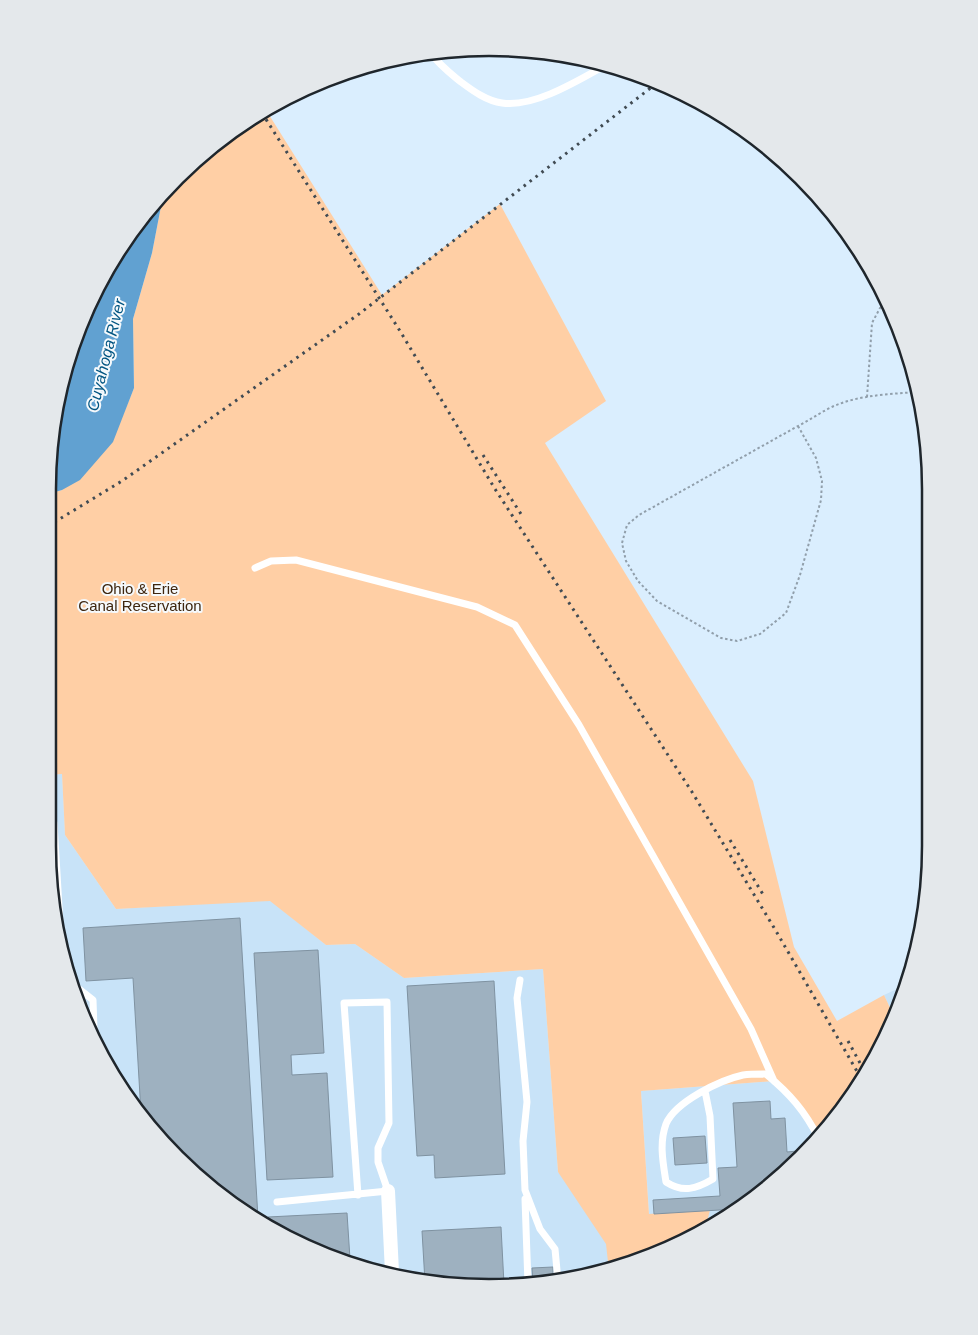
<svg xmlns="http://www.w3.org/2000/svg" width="978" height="1335" font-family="Helvetica,sans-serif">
	<rect width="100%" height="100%" fill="#daeefe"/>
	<path fill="#c8e3f8" d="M62,774l3,61 51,74 154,-9 56,45 29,-1 49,34 139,-9 15,203 93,70 -10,-151 133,-10 20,20 25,38 -61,57 -100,58 -112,30h-115l-137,-42 -96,-64 -76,-87 -59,-130 -15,-115v-71z
		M908,984l-1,4 -13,28 -10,-21z"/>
	<path fill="#ffcfa5" d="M266,110l116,185 118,-91 106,197 -61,42 208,338 41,166 43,74 47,-26 10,21 -23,50 -50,71 -14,-21 -33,-35 -133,10 8,123 61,-4 -4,16 -48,28 -25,7 -25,1 -2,-18 -48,-72 -15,-203 -139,9 -49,-34 -29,1 -56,-44 -154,8 -51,-74 -3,-61 -14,1v-281l14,-4 50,-48 22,-54 -1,-69 19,-66 10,-52 58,-62z"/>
	<path fill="#61a1d1" d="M162,201l-10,52 -19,66 1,69 -21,54 -33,38 -18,10 -14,4 14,-119 60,-131z"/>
	<path fill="#9eb1c0" stroke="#7f92a1" d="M240,918l18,300 -60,-40 -57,-65 -8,-135 -47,3 -3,-53z
		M318,950l6,103 -33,2 1,20 35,-2 6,104 -66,3 -13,-227z
		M494,981l11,193 -70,4 -1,-23 -17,1 -10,-170z
		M770,1101l1,18 14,-1 2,34 20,-2 -49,46 -22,13 -82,5 -1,-14 67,-4 -2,-28 19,-1 -4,-64z
		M705,1136l2,27 -32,2 -2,-27z
		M347,1213l3,46 -56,-17 -25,-17 -1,-8z
		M501,1227l3,57h-73l-6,-2 -3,-51z
		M553,1267v15l-20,2 -1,-16z"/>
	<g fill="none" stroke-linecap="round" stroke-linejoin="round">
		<path stroke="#919fab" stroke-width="2" stroke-dasharray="2.5 2.5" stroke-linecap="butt" d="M867,397l5,-74 8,-15 7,-5
			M798,426l18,32 6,23 -1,19 -21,75 -14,38 -26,21 -23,7 -16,-3 -64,-37 -19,-20 -12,-20 -4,-18 5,-18 12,-10 159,-89c14,-7 27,-17 41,-22 24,-9 52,-10 77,-12"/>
		<path stroke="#fff" stroke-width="7" d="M431,53c8,12 19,20 30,29 12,9 26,19 41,21 32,5 77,-23 104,-38
			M255,568l16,-7 25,-1 181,47 38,18 64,100 172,304 23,52
			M48,824l6,-1 8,135
			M520,980l-3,18 10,104 -4,39 2,49 15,39 15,20 3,32
			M74,985l19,15 1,30
			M705,1091l5,25 3,63c-17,10 -30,14 -47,3 -3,-19 -7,-39 0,-58 9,-22 54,-44 77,-49 7,-1 16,-1 23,-1 24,20 39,37 53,65
			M525,1199l3,85
			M277,1202l111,-11 -10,-29v-14l11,-25 -2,-121 -43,1 14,192"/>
		<path stroke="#fff" stroke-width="14" d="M388,1191l4,81"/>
		<path stroke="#414b53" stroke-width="3" stroke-dasharray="2.5 5" stroke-linecap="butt" d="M262,113l138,218 95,158 197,303 84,139 86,149
			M483,455l38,59
			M48,526l74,-45 237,-167 298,-231
			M730,840l34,56
			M848,1041l18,33"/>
	</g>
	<g text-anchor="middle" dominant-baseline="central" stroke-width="4" stroke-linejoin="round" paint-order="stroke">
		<g font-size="15" fill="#3e260f" stroke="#f5f9fc">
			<text x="140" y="588">Ohio &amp; Erie<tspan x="140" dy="17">Canal Reservation</tspan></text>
		</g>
		<g font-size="16" font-style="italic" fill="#015481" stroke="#f5f9fc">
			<text transform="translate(106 355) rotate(-76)">Cuyahoga River</text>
		</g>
	</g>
	<path d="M0 0H978V1335H0ZM489 56H489A433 433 0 0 1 922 489V846A433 433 0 0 1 489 1279H489A433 433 0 0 1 56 846V489A433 433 0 0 1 489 56Z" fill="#e4e8eb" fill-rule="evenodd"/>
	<path fill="none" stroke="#1f262c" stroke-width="2.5" d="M489 56H489A433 433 0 0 1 922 489V846A433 433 0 0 1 489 1279H489A433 433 0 0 1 56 846V489A433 433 0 0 1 489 56Z"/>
</svg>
